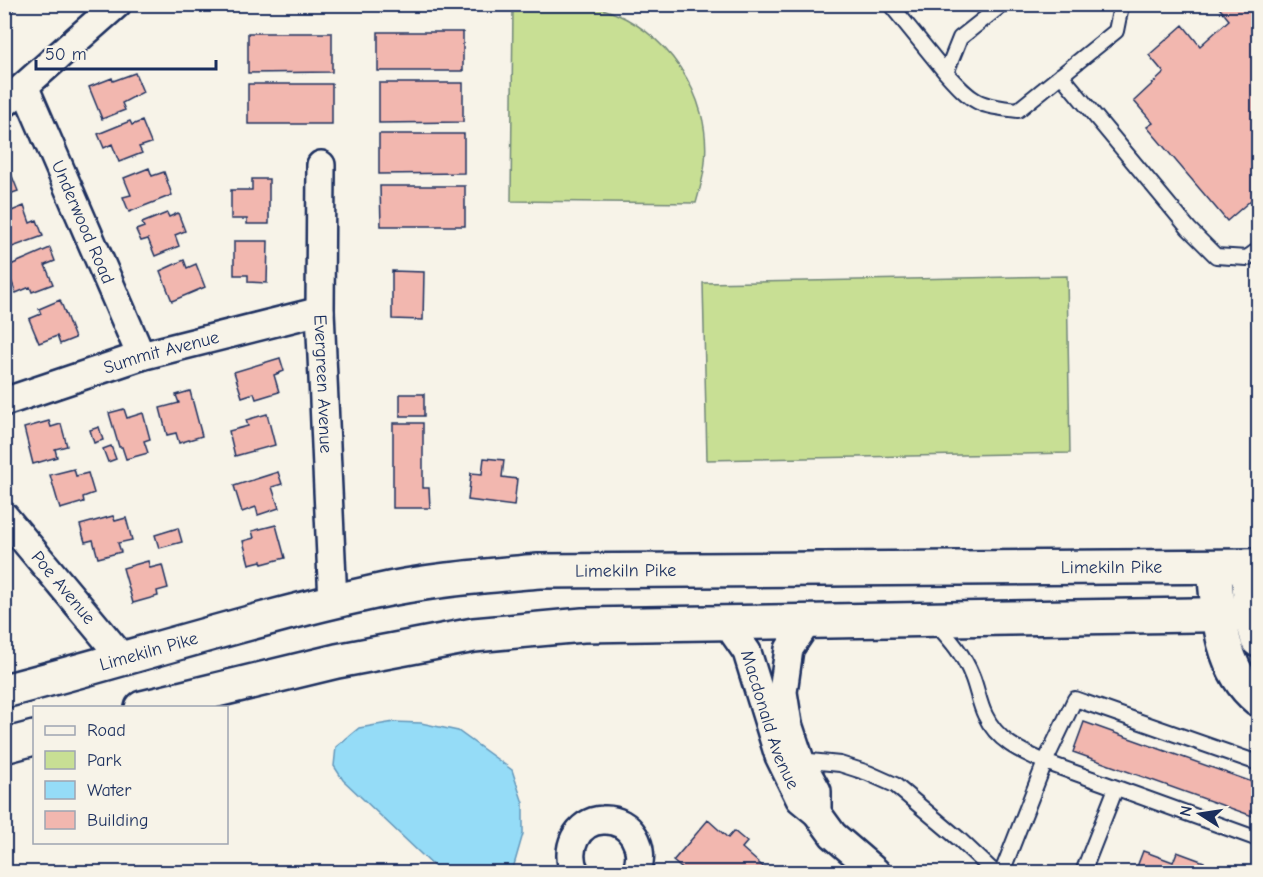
<svg xmlns="http://www.w3.org/2000/svg" width="1263" height="877" font-family="'Comic Neue',sans-serif">
	<rect width="100%" height="100%" fill="#f7f3e8"/>
	<filter id="ink" filterUnits="userSpaceOnUse"><feTurbulence type="fractalNoise" baseFrequency=".0167" numOctaves="2"/><feDisplacementMap in="SourceGraphic" scale="12" xChannelSelector="R" yChannelSelector="G"/><feConvolveMatrix kernelMatrix="1 2 1 2 8 2 1 2 1" color-interpolation-filters="sRGB"/></filter>
	<g filter="url(#ink)">
		<path fill="#c8df94" stroke="#728779" stroke-width="1.5" d="M529,5c24,-1 50,-4 74,4 63,20 109,86 102,153 -1,14 -5,27 -9,41l-185,-2 2,-193z
			M1067,276l3,177 -363,7 -4,-177z"/>
		<path fill="#95dcf7" stroke="#6497ba" stroke-width="1.5" d="M394,722l27,1 37,8 54,39 11,33v31l-11,38h-72l-97,-92 -9,-14 2,-19 23,-19z"/>
		<path fill="#f2b7af" stroke="#1b2f5e" stroke-width="1.5" d="M4,4h8l3,4 -11,11z
			M1216,4h42v190l-31,27 -80,-94 6,-4 -19,-22 30,-28 -15,-18 34,-30 17,21 29,-26z
			M378,32h85v39h-85z
			M248,33h84v39l-84,1z
			M135,73l8,19 -21,11 3,7 -23,9 -13,-32 23,-9 1,3z
			M379,83h84v39l-84,1z
			M248,84h84v40h-84z
			M130,121l2,4 10,-4 9,22 -12,4 3,6 -23,9 -7,-18 -8,4 -6,-14z
			M379,134h85v39l-85,1z
			M6,161l12,30 -14,5v-34z
			M149,168l3,8 12,-4 8,23 -43,17 -6,-15 8,-2 -7,-17z
			M252,179h17v45h-22v-5h-16v-29h21z
			M380,186h85v40h-84z
			M24,206l6,17 7,-3 6,16 -39,14v-36z
			M167,213l2,4 9,-4 7,18 -10,4 4,11 -24,10 -7,-17 -7,2 -5,-11 8,-3 -2,-4z
			M234,241h34l-1,42 -19,-1v-7h-14z
			M50,248l5,13 -10,4 8,19 -21,8 -2,-5 -14,6 -10,-26z
			M184,260l3,8 9,-4 9,23 -33,14 -12,-30z
			M392,271l32,1 -1,48 -31,-1z
			M60,300l15,38 -15,6 -3,-8 -18,7 -10,-24 12,-5 -2,-5z
			M280,358l4,13 -10,4 5,17 -23,7 -2,-6 -12,4 -8,-25z
			M190,391l12,45 -23,7 -3,-10 -9,2 -7,-27 19,-5 -3,-8z
			M400,394h24v22h-24z
			M124,409l3,9 16,-5 7,26 -6,2 4,12 -22,6 -4,-12h-3l-10,-34z
			M267,414l8,31 -40,11 -6,-25 19,-5 -2,-6z
			M49,421l2,6 10,-3 6,22 -12,3 2,8 -24,7 -9,-36z
			M393,423h30v65h6l1,20h-37z
			M99,427l4,13 -9,3 -4,-13z
			M111,446l5,13 -8,3 -5,-13z
			M484,458l20,2 -2,17 15,2 -3,27 -46,-6 3,-27 11,1z
			M74,469l2,7 12,-3 6,20 -11,4 1,5 -24,7 -10,-34z
			M278,472l4,12 -10,3 7,21 -21,7 -2,-8 -14,5 -8,-26z
			M113,516l2,5 11,-3 6,22 -14,3 3,9 -23,6 -5,-18 -8,2 -5,-17z
			M276,525l9,33 -23,6 -1,-3 -12,3 -6,-23 11,-3 -2,-7z
			M178,528l4,14 -23,6 -4,-13z
			M148,561l2,7 12,-3 6,23 -11,3 1,5 -25,7 -10,-35z
			M1084,722l174,62v34l-185,-66z
			M708,820l20,18 6,-7 13,11 -5,6 27,24h-83l-13,-11z
			M1143,851l30,11 4,-10 27,10 -4,10h2h-67z
			M45,870l52,2h-52z"/>
		<g fill="none" stroke-linecap="round" stroke-linejoin="round">
			<g stroke="#1b2f5e" stroke-width="18">
				<path id="service" d="M890,4l56,69
					M1003,4l-43,34 -14,35c27,30 32,33 72,37l98,-79 4,-20 -1,-7
					M1061,75l128,154 27,27 31,2 11,-8
					M935,623c15,16 29,32 37,53 5,12 7,27 13,39 12,26 35,36 60,47l-43,110
					M800,760l40,4 28,9 27,12 64,54 35,33
					M1258,763l-183,-64 -30,63 213,77
					M1083,872l33,-84"/>
			</g>
			<g stroke="#1b2f5e" stroke-width="32">
				<g id="minor">
					<path id="s1" d="M25,88l116,268"/>
					<path d="M4,104l113,-100"/>
					<path id="s2" d="M321,165l-1,146 13,291"/>
					<path id="s3" d="M4,402l137,-46 179,-45"/>
					<path id="s4" d="M4,516l120,144"/>
					<path d="M808,621l-19,28 -6,43 5,32 12,36 17,31v22"/>
					<path id="s5" d="M726,622l21,30 32,104 21,43 17,14 16,22 43,37"/>
					<path d="M575,872c-11,-21 1,-51 28,-52 28,-2 44,29 33,52"/>
				</g>
			</g>
			<g stroke="#1b2f5e" stroke-width="38">
				<path id="tertiary" d="M1248,566l3,48 7,26
					M1214,567c4,45 6,102 44,132"/>
			</g>
			<g stroke="#1b2f5e" stroke-width="38">
				<g id="trunk">
					<path id="s6" d="M4,691c124,-32 247,-72 371,-99 54,-12 109,-16 164,-21l719,-5"/>
					<path d="M142,708l195,-47 137,-26 109,-10 675,-11"/>
					<path d="M4,746l30,-8"/>
				</g>
			</g>
			<use href="#service" stroke="#f7f3e8" stroke-width="14"/>
			<use href="#minor" stroke="#f7f3e8" stroke-width="27"/>
			<use href="#tertiary" stroke="#f7f3e8" stroke-width="33"/>
			<use href="#trunk" stroke="#f7f3e8" stroke-width="33"/>
		</g>
	</g>
	<g text-anchor="middle" dominant-baseline="central" stroke-width="5" stroke-linejoin="round" paint-order="stroke">
		<g font-size="18" fill="#1b2f5e" stroke="#f7f3e8">
			<text stroke="none"><textPath href="#s1" startOffset="146">Underwood Road</textPath></text>
			<text stroke="none"><textPath href="#s3" startOffset="165">Summit Avenue</textPath></text>
			<text stroke="none"><textPath href="#s2" startOffset="219">Evergreen Avenue</textPath></text>
			<text stroke="none"><textPath href="#s6" startOffset="1122">Limekiln Pike</textPath></text>
			<text stroke="none"><textPath href="#s6" startOffset="636">Limekiln Pike</textPath></text>
			<text stroke="none"><textPath href="#s4" startOffset="93">Poe Avenue</textPath></text>
			<text stroke="none"><textPath href="#s6" startOffset="150">Limekiln Pike</textPath></text>
			<text stroke="none"><textPath href="#s5" startOffset="108">Macdonald Avenue</textPath></text>
		</g>
	</g>
	<rect width="1263" height="877" fill="none" stroke="#f7f3e8" stroke-width="24"/>
	<rect x="12" y="12" width="1239" height="853" fill="none" stroke="#1b2f5e" stroke-width="2" filter="url(#ink)"/>
	<rect x="33" y="706" width="195" height="138" fill="#f7f3e8" stroke="#9fa5b1" stroke-width="1.5"/>
	<rect x="45" y="726" width="30" height="9" fill="#f7f3e8" stroke="#9fa5b1" stroke-width="1.5"/>
	<text x="87" y="736" font-size="18" fill="#1b2f5e">Road</text>
	<rect x="45" y="751" width="30" height="18" fill="#c8df94" stroke="#9fa5b1" stroke-width="1.5"/>
	<text x="87" y="766" font-size="18" fill="#1b2f5e">Park</text>
	<rect x="45" y="781" width="30" height="18" fill="#95dcf7" stroke="#9fa5b1" stroke-width="1.5"/>
	<text x="87" y="796" font-size="18" fill="#1b2f5e">Water</text>
	<rect x="45" y="811" width="30" height="18" fill="#f2b7af" stroke="#9fa5b1" stroke-width="1.5"/>
	<text x="87" y="826" font-size="18" fill="#1b2f5e">Building</text>
	<g transform="translate(1200 814) rotate(282)" stroke="#f7f3e8" stroke-width="4.5" paint-order="stroke">
	<path d="M0-4.5L10 22L0 15L-10 22Z" fill="#1b2f5e"/>
	<text y="-9" font-size="16" font-weight="bold" text-anchor="middle" fill="#1b2f5e">N</text>
	</g>
	<path d="M36 60v9h180v-9" fill="none" stroke="#1b2f5e" stroke-width="3"/>
	<text x="45" y="60" font-size="18" fill="#1b2f5e" stroke="#f7f3e8" stroke-width="4.5" paint-order="stroke">50 m</text>
</svg>
